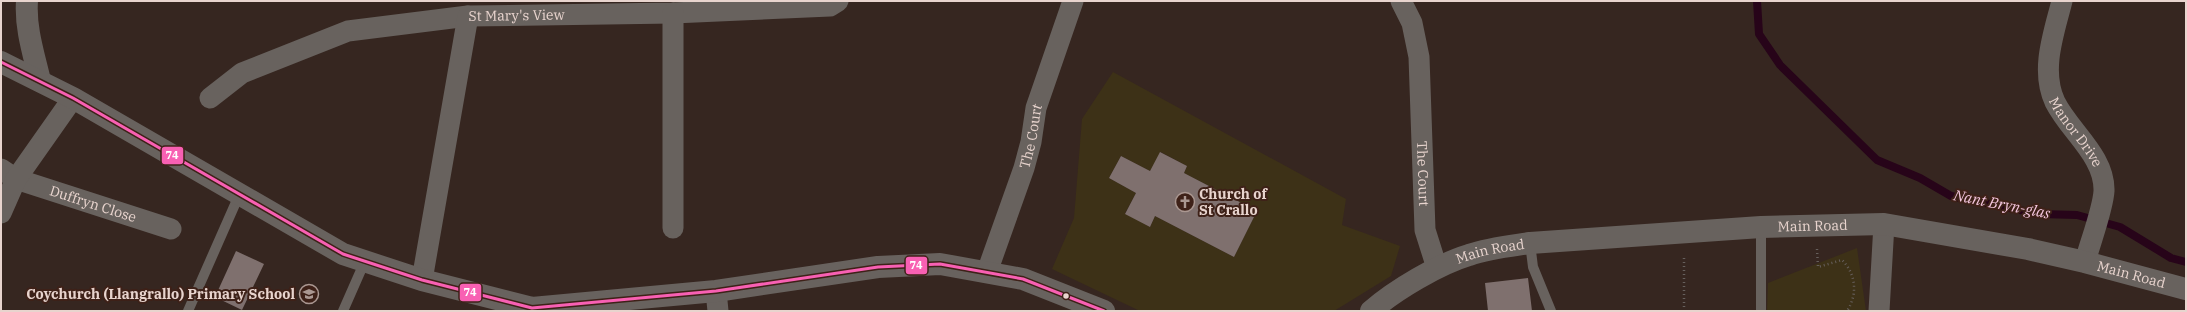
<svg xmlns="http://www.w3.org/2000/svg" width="2187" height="312" font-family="'IBM Plex Serif',serif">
	<rect width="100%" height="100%" fill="#362620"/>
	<path fill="#3d3117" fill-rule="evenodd" d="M1113,72l233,127 -4,26 58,21 -9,30 -57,35h-194l-88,-42 22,-51 8,-99zM1161,152l26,14 -3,7 73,38 -23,46 -79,-41 -5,11 -25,-14 11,-20 -27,-15 12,-22 29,15z
		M1857,248l9,63h-99l1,-28z"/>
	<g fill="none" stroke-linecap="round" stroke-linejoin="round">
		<path stroke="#270419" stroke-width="8" d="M1757,1l2,33 21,31 97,95 43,18 31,18 88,18 38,1 43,12 51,31 15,4"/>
	</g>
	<path fill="#7f706e" d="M1160,152l27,14 -3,7 73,38 -23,46 -79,-41 -5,11 -25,-13 11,-21 -27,-15 12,-22 29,15z
		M236,251l28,13 -22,46 -27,-13z
		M1528,278l4,33h-44l-3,-28z"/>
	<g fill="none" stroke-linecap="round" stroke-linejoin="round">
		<path stroke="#665f5c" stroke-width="2.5" stroke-dasharray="1 3" stroke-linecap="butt" d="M1817,249l1,18 24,-7c14,14 16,34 5,51
			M1684,311v-55"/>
		<path stroke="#68625e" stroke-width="10" d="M1530,243l3,24 18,44
			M188,311l52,-118
			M343,311l22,-50
			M1761,311v-84"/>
		<g stroke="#68625e" stroke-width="21">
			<path id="s1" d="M1401,1l11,22 7,34 6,173 12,38"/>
			<path id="s2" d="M2062,1c-8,32 -22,69 -7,101 15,30 50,54 49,89 -1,18 -14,52 -19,71"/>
			<path id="s3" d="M210,98l32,-25 106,-42 120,-15 205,-3 157,-7 8,-5"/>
			<path id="s4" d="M1,169l15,10 155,50"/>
			<path d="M1,213l15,-34 57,-81"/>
			<path d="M673,228v-215"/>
			<path id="s5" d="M987,272l37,-104 7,-26 5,-34 37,-107"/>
			<path d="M422,280l46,-264"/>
			<path d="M716,291l2,20"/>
			<path d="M1879,311l5,-87"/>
		</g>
		<g stroke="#68625e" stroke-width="22">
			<path d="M27,1c-2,27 7,54 13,80"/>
			<path d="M1,62l72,36 270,156 79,26 110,28 184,-17 162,-24 62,-3 83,15 81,32"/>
			<path id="s6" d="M1371,311c24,-21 68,-47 98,-56 20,-7 41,-9 61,-12l231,-16 123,-3 144,25 57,13 101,27"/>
		</g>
		<g stroke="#3e2118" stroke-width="6">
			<path id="bus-1" d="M1,62l72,36 270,156 79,26 110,28 184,-17 162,-24 62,-3 83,15 81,32"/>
		</g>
		<use href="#bus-1" stroke="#f860b3" stroke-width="3"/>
	</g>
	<defs>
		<g id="church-ring" transform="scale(1)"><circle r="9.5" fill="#3e2118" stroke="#aa9791" stroke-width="1.5"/><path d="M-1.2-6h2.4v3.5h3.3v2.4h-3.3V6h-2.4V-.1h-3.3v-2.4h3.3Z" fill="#aa9791"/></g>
		<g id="school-ring" transform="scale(1)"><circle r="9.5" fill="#3e2118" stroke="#aa9791" stroke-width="1.5"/><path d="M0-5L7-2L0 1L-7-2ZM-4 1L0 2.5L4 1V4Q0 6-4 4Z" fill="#aa9791"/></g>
	</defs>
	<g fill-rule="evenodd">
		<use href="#church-ring" x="1185" y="202"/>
		<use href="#school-ring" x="309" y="294"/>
	</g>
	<circle fill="#e8d4ce" stroke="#3e2118" stroke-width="1.5" cx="1066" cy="296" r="3.5"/>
	<g text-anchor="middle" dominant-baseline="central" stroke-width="4" stroke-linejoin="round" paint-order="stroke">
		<g font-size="14" fill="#e8d4ce" stroke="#3e2118">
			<text stroke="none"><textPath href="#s3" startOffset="324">St Mary's View</textPath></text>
			<text stroke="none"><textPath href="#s2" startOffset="140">Manor Drive</textPath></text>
			<text stroke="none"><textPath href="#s5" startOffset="143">The Court</textPath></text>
			<text stroke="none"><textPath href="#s1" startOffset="176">The Court</textPath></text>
			<text stroke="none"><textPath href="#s4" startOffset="99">Duffryn Close</textPath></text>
			<text stroke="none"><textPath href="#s6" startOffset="459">Main Road</textPath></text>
			<text stroke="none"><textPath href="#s6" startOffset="135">Main Road</textPath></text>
			<text stroke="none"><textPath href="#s6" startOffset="783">Main Road</textPath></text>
		</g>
		<g font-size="14" font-weight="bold" fill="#e8d4ce" stroke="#3e2118" text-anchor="start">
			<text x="1199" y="194">Church of<tspan x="1199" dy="16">St Crallo</tspan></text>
			<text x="295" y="294" text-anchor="end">Coychurch (Llangrallo) Primary School</text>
		</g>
		<g font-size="15" font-style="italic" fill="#f5c7df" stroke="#3e2118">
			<text transform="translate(2002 204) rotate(11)">Nant Bryn-glas</text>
		</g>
	</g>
	<g stroke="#3e2118" stroke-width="1.5">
		<rect x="161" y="146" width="23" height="19" rx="4" fill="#f860b3"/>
		<rect x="905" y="256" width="23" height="19" rx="4" fill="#f860b3"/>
		<rect x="459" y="283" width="23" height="19" rx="4" fill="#f860b3"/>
	</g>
	<g font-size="11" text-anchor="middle" font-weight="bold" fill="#fff">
		<text x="172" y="159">74</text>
		<text x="916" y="269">74</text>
		<text x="470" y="296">74</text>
	</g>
	<rect width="2187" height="312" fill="none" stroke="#e8d4ce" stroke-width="4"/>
</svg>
